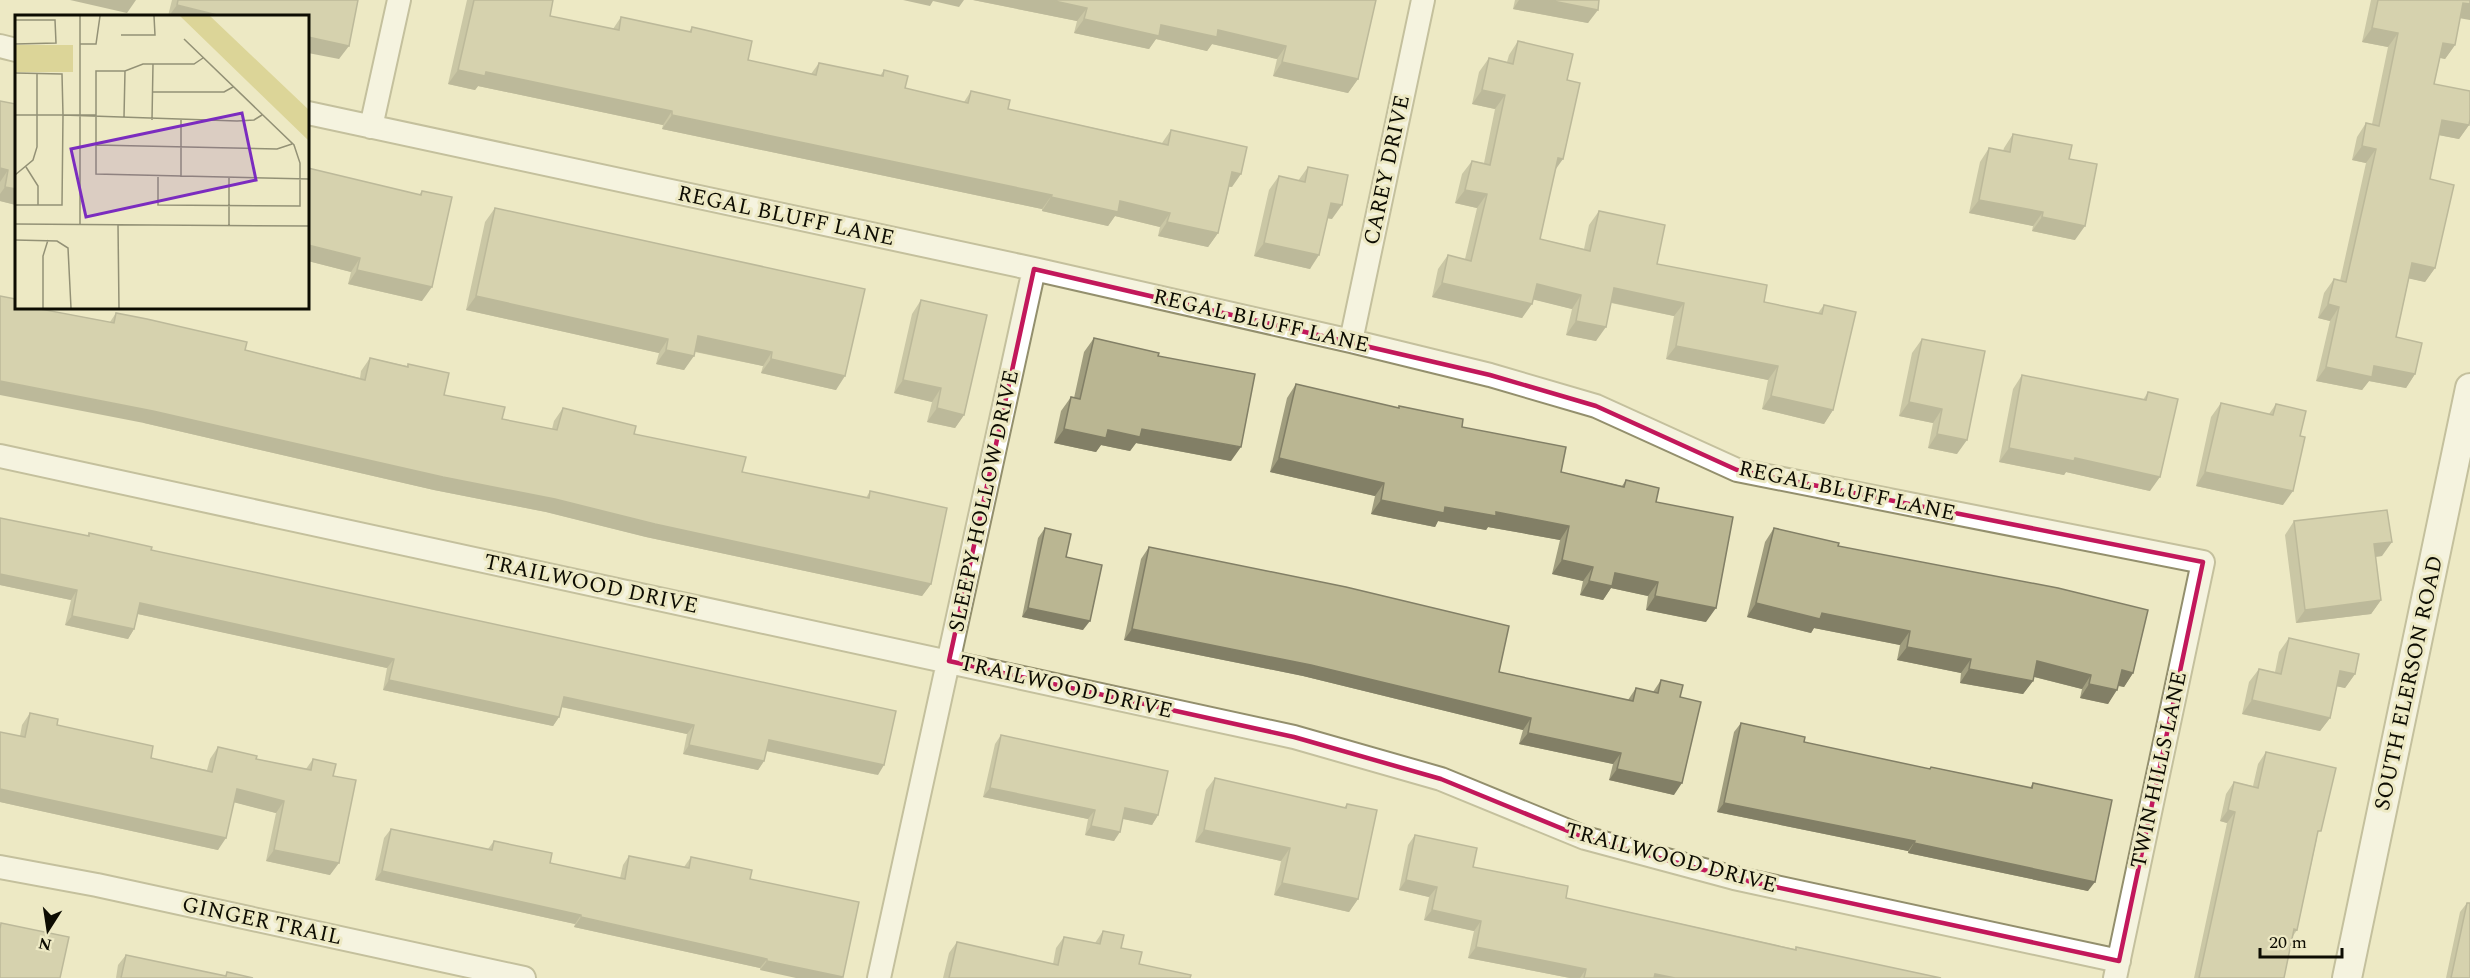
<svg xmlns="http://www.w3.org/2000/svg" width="2470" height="978" font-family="Spectral,serif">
	<rect width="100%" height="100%" fill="#ede9c4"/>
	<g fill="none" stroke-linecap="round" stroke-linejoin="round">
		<g stroke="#938f6d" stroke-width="26">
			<path id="minor" d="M0,46l16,4
				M308,113l726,156 317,72 139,34 106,31 141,64 466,92 -88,416
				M371,127l28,-127
				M1351,341l72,-341
				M0,456l1294,281 147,42 144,59 149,40 385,83
				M0,867l97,18 427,93
				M879,978l155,-709"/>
		</g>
		<g stroke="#938f6d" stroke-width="32">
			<path id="tertiary" d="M2347,978l123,-590"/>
		</g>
		<use href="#minor" stroke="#fff" stroke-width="22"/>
		<use href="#tertiary" stroke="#fff" stroke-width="28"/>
	</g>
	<path fill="#a09d7e" d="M172,0h186l-19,59 -31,-43h-140z
		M467,0h86l-3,16 63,13 8,-12 68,15 3,-5 56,33 63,14 8,-11 61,13 4,-6 21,18 59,14 7,-11 37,18 154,34 9,-13 61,57h-3l-11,46 -10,14 -50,-11 2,-9 -45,-11 -7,10 -66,-15v-2l-380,-80 1,-4 -185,-39 -3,4 -27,-6z
		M973,0h403l-18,79 -10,14 -75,-17 4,-17 -65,-15 -5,7 -51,-12 -7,10 -75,-16 3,-12z
		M1515,0h84l-11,23 -75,-14z
		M2371,0h99l-10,18 -5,27 -10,14 -5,-1 -6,26 35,41 -10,14 -20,-4 -9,44 5,89 -10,14 -16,-4 -13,59 19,37 -9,14 -37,-7 -7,9 -46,-9 14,-60 -12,-3 6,-25 10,-14 6,2 26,-118 -14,-3 5,-23 9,-14 6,1 16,-77 -26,-5z
		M1518,41l49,39 -12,90 -15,69 44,10 5,-24 10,-14 58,53 107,38 54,11 6,-8 9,105 -9,14 -62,-15 6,-29 -102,-21 8,-43 -63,-13 -15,38 -30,-6 6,-26 -39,-10 -11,19 -90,-21 6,-28 10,-14 17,4 12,-51 -22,-5 7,-29 10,-13 12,2 11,-54 -23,-5 7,-32 10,-14 18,4 2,-7z
		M0,101l16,3v101l-16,-4z
		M2013,134l56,25 6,81 -43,-9 1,-5 -64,-13 11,-51 9,-14 14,3 1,-3z
		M1308,167l24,52 -4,-1 -18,51 -56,-13 15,-66 10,-14 19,5z
		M308,168l111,27 3,-4v110l-74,-17 3,-12 -43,-11z
		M495,208l370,81 -29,101 -75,-17 2,-7 -68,-14 -11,18 -28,-6 3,-11 -193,-43 19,-88z
		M921,300l43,115 -9,13 -28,-6 5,-20 -38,-9 18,-79z
		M40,309l70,13 6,-9 129,37 115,28 1,-7 9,-13 37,8 1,-2 36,31 58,24 50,10 2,-8 9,-13 179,64 124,26 4,-7 61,93 -9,12 -276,-59 -100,-25 -112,-22 -290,-67z
		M1094,338l64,18 73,105 -95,-18 -6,8 -29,-6 -5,7 -42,-9 7,-32 10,-14 3,1 10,-46z
		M1922,339l35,115 -29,-6 5,-25 -34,-7 13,-63z
		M2022,375l121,25 5,-8 2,99 -84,-19 -2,3 -65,-13 14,-73z
		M1296,384l102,24 1,-2 63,21 99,45 61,14 4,-6 30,22 50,120 -60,-12 2,-14 -37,-8 -8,12 -23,-5 3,-14 -31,-7 8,-34 -72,-13 -2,3 -48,-9 -3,6 -64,-13 4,-18 -105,-24 17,-74z
		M2221,403l48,11 7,-10 7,101 -87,-19 15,-69z
		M0,518l87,18 2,-3 62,17 727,225 -112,-24 -2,10 -6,9 -75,-16 4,-20 -126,-27 -2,10 -6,9 -170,-36 4,-22 -249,-54 -4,15 -6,10 -63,-14 6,-25 -71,-15z
		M2294,521l88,35 -7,1 6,43 -10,14 -75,9 -11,-88z
		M1045,528l21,29 17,73 -61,-13 16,-79z
		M1774,528l64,18 295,127 -9,14 -6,-1 -10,18 -28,-6 2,-9 -48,-12 -1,4 -10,13 -63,-11 1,-10 -64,-13 3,-15 -86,-17 -3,5 -64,-16 18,-75z
		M1149,547l350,125 129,28 8,-12 17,4 8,-12 19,17 -6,98 -65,-15 4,-16 -94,-20 4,-14 -220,-54 -179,-36 17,-81z
		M2289,638l66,36 -10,14 -8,-2 -7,32 -10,13 -78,-17 7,-32 10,-13 16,3 4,-20z
		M30,713l27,12 94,33 56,12 3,-11 8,-12 38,12 50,10 7,-10 20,17 -3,99 -64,-14 10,-48 -42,-11 -16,48 -218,-48v-70l20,4 2,-11z
		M1741,723l63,19 125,27 2,-2 99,21 3,-5 55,108 -180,-38v-2l-191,-39 17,-80z
		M1001,735l157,80 -6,10 -29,-6 -9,22 -29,-6 3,-16 -105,-22 12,-53z
		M2266,752l51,86 -20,92 -4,6 -9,42h-90l33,-155 -7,-2 6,-27 8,-12 19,4 5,-22z
		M1215,778l129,30 3,-4 11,95 -9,13 -75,-17 7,-34 -86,-19 11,-52z
		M391,829l97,20 6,-8 56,22 70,15 3,-13 6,-9 55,11 7,-10 59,22 109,23 -99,68v-2l-186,-41 1,-3 -200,-44 9,-42z
		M1415,835l58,32 93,31 229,51 1,-2 145,31h-371l-102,-20 6,-27 -50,-11 5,-23 -30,-7 9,-45z
		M2467,903l3,75h-24l14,-66z
		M1103,931l36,33 51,14h-247l6,-25 8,-11 96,22 3,-16 8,-11 31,6z
		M126,955l99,21 2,-4 26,6h-137l2,-13z"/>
	<path fill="#827f66" d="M70,0h66l-9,13z
		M903,0h61l-5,7 -26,-6 -3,5z
		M973,0h77l37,8 -10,13z
		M1519,0h29l50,10 -10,13 -75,-14z
		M2463,3l7,1v16l-17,-3z
		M177,5l44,11h-52z
		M1084,19l134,11 68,16 -9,13 -65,-15 -5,7 -51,-12 -7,10 -75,-16z
		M2372,28l26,5 -10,14 -26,-5z
		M308,37l41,9 -10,13 -31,-6z
		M2443,43l12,2 -10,14 -12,-3z
		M1282,62l76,17 -10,14 -75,-17z
		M458,70l28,2 186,39 -9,14 -185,-39 -3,4 -27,-6z
		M1482,90l23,5 -10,14 -23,-5z
		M672,115l380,80 -10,14 -380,-80z
		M2442,120l27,5 -10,14 -26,-5z
		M2362,146l14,3 -10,14 -14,-3z
		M1558,158l5,1 -10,14z
		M0,168l8,2 -8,12z
		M1232,172l9,2 -9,13 -9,-2z
		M5,187l11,2v16l-16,-4v-7z
		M1465,190l22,4 -10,14 -22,-5z
		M1051,197l69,4 50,12 -10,14 -45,-11 -7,10 -66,-15z
		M1979,200l64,12 -10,14 -64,-13z
		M1331,203l11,2 -10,14 -11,-2z
		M2042,217l43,9 -10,14 -43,-9z
		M1167,222l51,11 -10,14 -50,-11z
		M1264,243l55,12 -9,14 -56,-13z
		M308,245l52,13 -9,14 -43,-11z
		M2412,263l23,5 -10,14 -23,-5z
		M357,270l75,17 -10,14 -74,-17z
		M1442,283l90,21 -10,14 -90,-21z
		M1537,284l44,11 -9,14 -45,-11z
		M1614,288l70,15 -10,13 -70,-15z
		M476,296l192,43 -9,14 -193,-43z
		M2328,304l11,3 -9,14 -12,-3z
		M1576,321l30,6 -10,14 -30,-6z
		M698,336l74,16 -9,14 -75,-16z
		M1676,346l102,20 -10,14 -102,-21z
		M666,350l28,6 -10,14 -28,-6z
		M771,359l74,17 -9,14 -75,-17z
		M2374,366l41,8 -9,14 -37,-7 -7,9 -46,-9 10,-14z
		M903,380l38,8 -9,14 -38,-9z
		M0,381l153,30 402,88 376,85 -9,12 -276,-59 -100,-25 -112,-22 -290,-67 -144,-28z
		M1771,396l62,14 -9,14 -62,-15z
		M1909,402l33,7 -9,14 -34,-7z
		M937,408l27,7 -9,13 -28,-6z
		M1064,429l44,1 34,-1 99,18 -10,14 -95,-18 -6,8 -29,-6 -5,7 -42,-9z
		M1937,434l30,6 -10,14 -29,-6z
		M2009,448l66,10 85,19 -10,14 -84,-19 -2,3 -65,-13z
		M1279,458l105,25 -9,13 -105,-24z
		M2205,472l88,19 -10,14 -87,-19z
		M1381,500l115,12 73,14 -9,14 -72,-13 -2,3 -48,-9 -3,6 -64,-13z
		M2392,542l-10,14 -18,2 10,-14z
		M1562,560l31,7 -10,14 -31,-7z
		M1615,573l43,9 -10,14 -37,-8 -8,12 -23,-5 9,-14z
		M0,574l77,16 -6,10 -71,-15z
		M1655,596l61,12 -10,14 -60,-12z
		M2381,600l-10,14 -75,9 9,-13z
		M140,603l254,56 -7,9 -254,-55z
		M1756,603l66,10 88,18 -10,14 -86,-17 -3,5 -64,-16z
		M1028,608l62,13 -7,9 -61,-13z
		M72,616l62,13 -6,10 -63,-14z
		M1132,629l179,36 220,53 -8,12 -220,-54 -179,-36z
		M1907,647l64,12 -10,14 -64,-13z
		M2037,661l54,14 -9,14 -55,-14z
		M1969,669l64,12 -10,13 -63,-11z
		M2122,670l11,3 -9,14 -11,-3z
		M2340,671l15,3 -10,14 -15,-3z
		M389,680l170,37 -6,9 -170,-36z
		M2089,684l28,6 -9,14 -28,-6z
		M564,697l130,28 -7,9 -130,-28z
		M2252,700l78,18 -10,13 -78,-17z
		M1528,733l93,20 -8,11 -94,-20z
		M769,740l115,25 -6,10 -116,-25z
		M689,745l75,16 -6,9 -75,-16z
		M1617,769l65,14 -8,12 -65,-15z
		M990,788l105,22 -7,9 -105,-22z
		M0,789l226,49 -8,12 -218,-48z
		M237,789l47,12 -8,12 -47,-12z
		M1724,803l191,38 -7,10 -191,-39z
		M1125,808l33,7 -6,10 -33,-7z
		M2228,810l7,2 -8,11 -7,-2z
		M1091,826l29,6 -6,9 -29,-6z
		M1204,830l86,18 -9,13 -86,-19z
		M1914,843l181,39 -7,9 -180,-38z
		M274,850l65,13 -9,12 -64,-14z
		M382,871l199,44 -6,9 -200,-44z
		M1406,880l31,7 -8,10 -30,-7z
		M1282,883l76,16 -9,13 -75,-17z
		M1432,910l49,11 -7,10 -50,-11z
		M581,917l186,42 -7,9 -186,-41z
		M1476,947l110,22 -6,9h-10l-102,-20z
		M767,961l76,16 -1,1h-46l-36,-8z
		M1655,974l20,4h-23z"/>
	<path fill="#bab692" stroke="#827f66" stroke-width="1.5" d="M178,0h180l-9,46 -41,-9v-21h-87l-44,-11z
		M474,0h79l-3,16 69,14 2,-13 70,15 1,-5 60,14 -4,19 68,15 3,-12 64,13 1,-6 24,6 -3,12 63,15 3,-12 39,9 -2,9 160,36 3,-15 76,17 -6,27 -9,-2 -14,61 -51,-11 3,-9 -50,-12 -2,11 -67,-15 1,-2 -380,-80v-4l-186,-39 -1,4 -27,-6z
		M1050,0h326l-18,79 -76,-17 4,-16 -68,-16 -1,7 -56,-12 -2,11 -75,-17 3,-11z
		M1548,0h51l-1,10z
		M2378,0h92v4l-7,-1 -8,42 -12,-2 -9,41 36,7v28l-1,6 -27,-5 -12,59 24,6 -19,83 -23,-5 -16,74 26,6 -7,31 -41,-8 -2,11 -46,-10 13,-60 -11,-3 6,-25 12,3 30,-133 -14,-3 4,-23 13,3 19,-93 -26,-5z
		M1518,41l55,13 -6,26 13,3 -17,76 -5,-1 -18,81 50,12 9,-40 66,14 -8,39 110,21 -3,17 58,12 2,-9 32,7 -23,98 -62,-14 7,-30 -102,-20 8,-43 -70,-15 -8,39 -30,-6 5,-26 -44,-11 -5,20 -90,-21 6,-28 23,6 16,-67 -22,-4 7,-29 18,4 15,-70 -23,-5 7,-32 24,6z
		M0,101l16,3v85l-11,-2 3,-17 -8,-2z
		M2013,134l59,11 -3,14 28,5 -12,62 -43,-9 1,-5 -64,-12 10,-52 21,4z
		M1308,167l40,8 -6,30 -11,-2 -12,52 -55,-12 15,-67 26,6z
		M308,168l113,27 1,-4 30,6 -20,90 -75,-17 3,-12 -52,-13z
		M495,208l370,81 -20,87 -74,-17 1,-7 -74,-16 -4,20 -28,-6 2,-11 -192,-43z
		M0,296l16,3v9h24v1l74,14 2,-10 31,6 100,23 -2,8 120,30 5,-22 38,9v-3l41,9 -5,22 61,12 -3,12 55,11 6,-22 73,18 -2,8 112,23 -4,15 127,26 1,-7 77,17 -16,76 -276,-60 -100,-25 -112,-22 -290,-66 -153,-30z
		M921,300l66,15 -23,100 -27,-7 4,-20 -38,-8z
		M1094,338l65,15 -1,3 97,18 -14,73 -99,-18 -2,8 -32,-7 -2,8 -42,-9 7,-32 9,2z
		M1922,339l63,12 -18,89 -30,-6 5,-25 -33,-7z
		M2022,375l124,25 2,-8 30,7 -18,78 -85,-19 -1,3 -65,-13z
		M1296,384l103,24v-2l64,13 -1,8 104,20 -5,25 63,15 2,-7 33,8 -3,14 77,15 -17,91 -61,-12 3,-14 -43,-9 -3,13 -23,-5 4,-14 -31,-7 7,-34 -73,-14v4l-51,-9 -1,6 -63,-13 3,-17 -105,-25z
		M2221,403l52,12 3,-11 30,7 -6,25 5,1 -12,54 -88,-19z
		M2387,510l5,32 -18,2 7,56 -76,10 -11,-89z
		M0,518l89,18v-3l63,14 -1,3 112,24 633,137 -12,54 -115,-25 -5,21 -75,-16 5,-20 -130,-28 -5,20 -170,-37 5,-21 -254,-56 -6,26 -62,-13 5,-26 -77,-16z
		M1045,528l26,6 -5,23 36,8 -12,56 -62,-13z
		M1774,528l65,15 -1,3 220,42 90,22 -15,63 -11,-3 -5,20 -28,-6 2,-9 -54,-14 -4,20 -64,-12 2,-10 -64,-12 3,-16 -88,-18 -2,6 -64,-16z
		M1149,547l197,40 163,39 -10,46 134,29 3,-13 22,5 3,-13 22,5 -3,12 21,5 -19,81 -65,-14 4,-16 -93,-20 3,-15 -220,-53 -179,-36z
		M2289,638l70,16 -4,20 -15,-3 -10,47 -78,-18 7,-31 22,5z
		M30,713l28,6 -1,6 96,21 -2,12 61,14 6,-25 39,9 -1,3 55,11 2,-11 23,5 -3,12 23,4 -17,83 -65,-13 10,-49 -47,-12 -11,49 -226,-49v-57l25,5z
		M1741,723l64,14 -1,5 126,27 1,-2 101,21 1,-5 79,17 -17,82 -181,-39 1,-2 -191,-38z
		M1001,735l167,36 -10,44 -33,-7 -5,24 -29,-6 4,-16 -105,-22z
		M2266,752l70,16 -15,63h-3l-21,99 -3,-1 -10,49h-85l36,-166 -7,-2 6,-28 24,6z
		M1215,778l131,30 1,-4 30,6 -19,89 -76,-16 8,-35 -86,-18z
		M391,829l101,21 2,-9 58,12 -2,10 75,16 4,-23 60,12 2,-11 61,13 -2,9 109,23 -16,75 -76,-16v-2l-186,-42v-2l-199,-44z
		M1415,835l62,13 -4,19 95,19 -2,12 230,52v-3l145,31h-266l-20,-4 -1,4h-70l2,-9 -110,-22 5,-26 -49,-11 5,-23 -31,-7z
		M2467,903h3v75h-19z
		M1,923l68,14 -9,41h-60v-49z
		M1103,931l21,4 -3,13 21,4 -3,12 52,11 -1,3h-241l8,-36 101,23 6,-28 36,7z
		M126,955l100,21 1,-4 26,6h-132z"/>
	<path d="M0 0H2470V978H0ZM1034,269l456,106 106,31 141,64 466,92 -84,399 -385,-83 -149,-40 -144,-59 -147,-42 -345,-76z" fill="#ede9c4" fill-opacity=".55" fill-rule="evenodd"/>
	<path fill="none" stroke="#c2185b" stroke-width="4.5" stroke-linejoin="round" d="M1034,269l456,106 106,31 141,64 466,92 -84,399 -385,-83 -149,-40 -144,-59 -147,-42 -345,-76z"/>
	<g text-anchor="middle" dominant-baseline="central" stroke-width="6" stroke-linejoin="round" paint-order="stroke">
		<g font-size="22" fill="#0d0c02" stroke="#ede9c4">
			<text transform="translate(1387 170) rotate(-78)">CAREY DRIVE</text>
			<text transform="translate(786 216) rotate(12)">REGAL BLUFF LANE</text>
			<text transform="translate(1261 321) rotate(13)">REGAL BLUFF LANE</text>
			<text transform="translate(1847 491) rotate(12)">REGAL BLUFF LANE</text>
			<text transform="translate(984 501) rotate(-78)">SLEEPY HOLLOW DRIVE</text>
			<text transform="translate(591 584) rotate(12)">TRAILWOOD DRIVE</text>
			<text transform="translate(2409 683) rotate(-78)">SOUTH ELERSON ROAD</text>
			<text transform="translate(1066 687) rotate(13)">TRAILWOOD DRIVE</text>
			<text transform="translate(2159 770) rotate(-78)">TWIN HILLS LANE</text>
			<text transform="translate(1671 858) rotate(15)">TRAILWOOD DRIVE</text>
			<text transform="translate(262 921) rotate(12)">GINGER TRAIL</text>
		</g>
	</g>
	<g transform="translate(15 15)">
		<rect width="294" height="294" fill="#ede9c4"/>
		<path d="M165,1h30l99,94v31zM0,30h58v27h-58z" fill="#dcd598"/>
		<path fill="none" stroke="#939176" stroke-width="1.5" d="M65,1v208M0,5h40l1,23 -41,1M106,20h34l-1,-19M65,29h16l4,-28M188,43l-9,6h-51l-18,7h-29v103l213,5M0,58l47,1 1,41 -1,90h-47M137,77h72l9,-5M0,100h81M48,100l174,6 17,-1 8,-5M109,102l1,-46M137,105l1,-56M81,130l181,4 15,-5M11,152l12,19v19M0,160l18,-15 4,-13v-74M143,162v28l142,1v-43l-6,-18 -110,-106M166,162v-57M0,209l294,2M103,210l1,83M214,210v-48M0,225l42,1 11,7 3,60M28,293v-52l5,-16"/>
		<path fill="#7b2cbf" fill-opacity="0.15" stroke="#7b2cbf" stroke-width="3" d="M227,98l14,67 -170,37 -15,-68z"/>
		<rect width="294" height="294" fill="none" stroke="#0d0c02" stroke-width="3"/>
	</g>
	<g transform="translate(48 930) rotate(192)" stroke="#ede9c4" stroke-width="4.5" paint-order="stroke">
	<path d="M0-4.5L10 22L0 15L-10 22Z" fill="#0d0c02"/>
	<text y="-9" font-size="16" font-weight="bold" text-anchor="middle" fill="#0d0c02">N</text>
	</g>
	<path d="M2260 948v9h82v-9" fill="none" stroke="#0d0c02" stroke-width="3"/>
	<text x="2269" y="948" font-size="18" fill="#0d0c02" stroke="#ede9c4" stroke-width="4.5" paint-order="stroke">20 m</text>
</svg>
